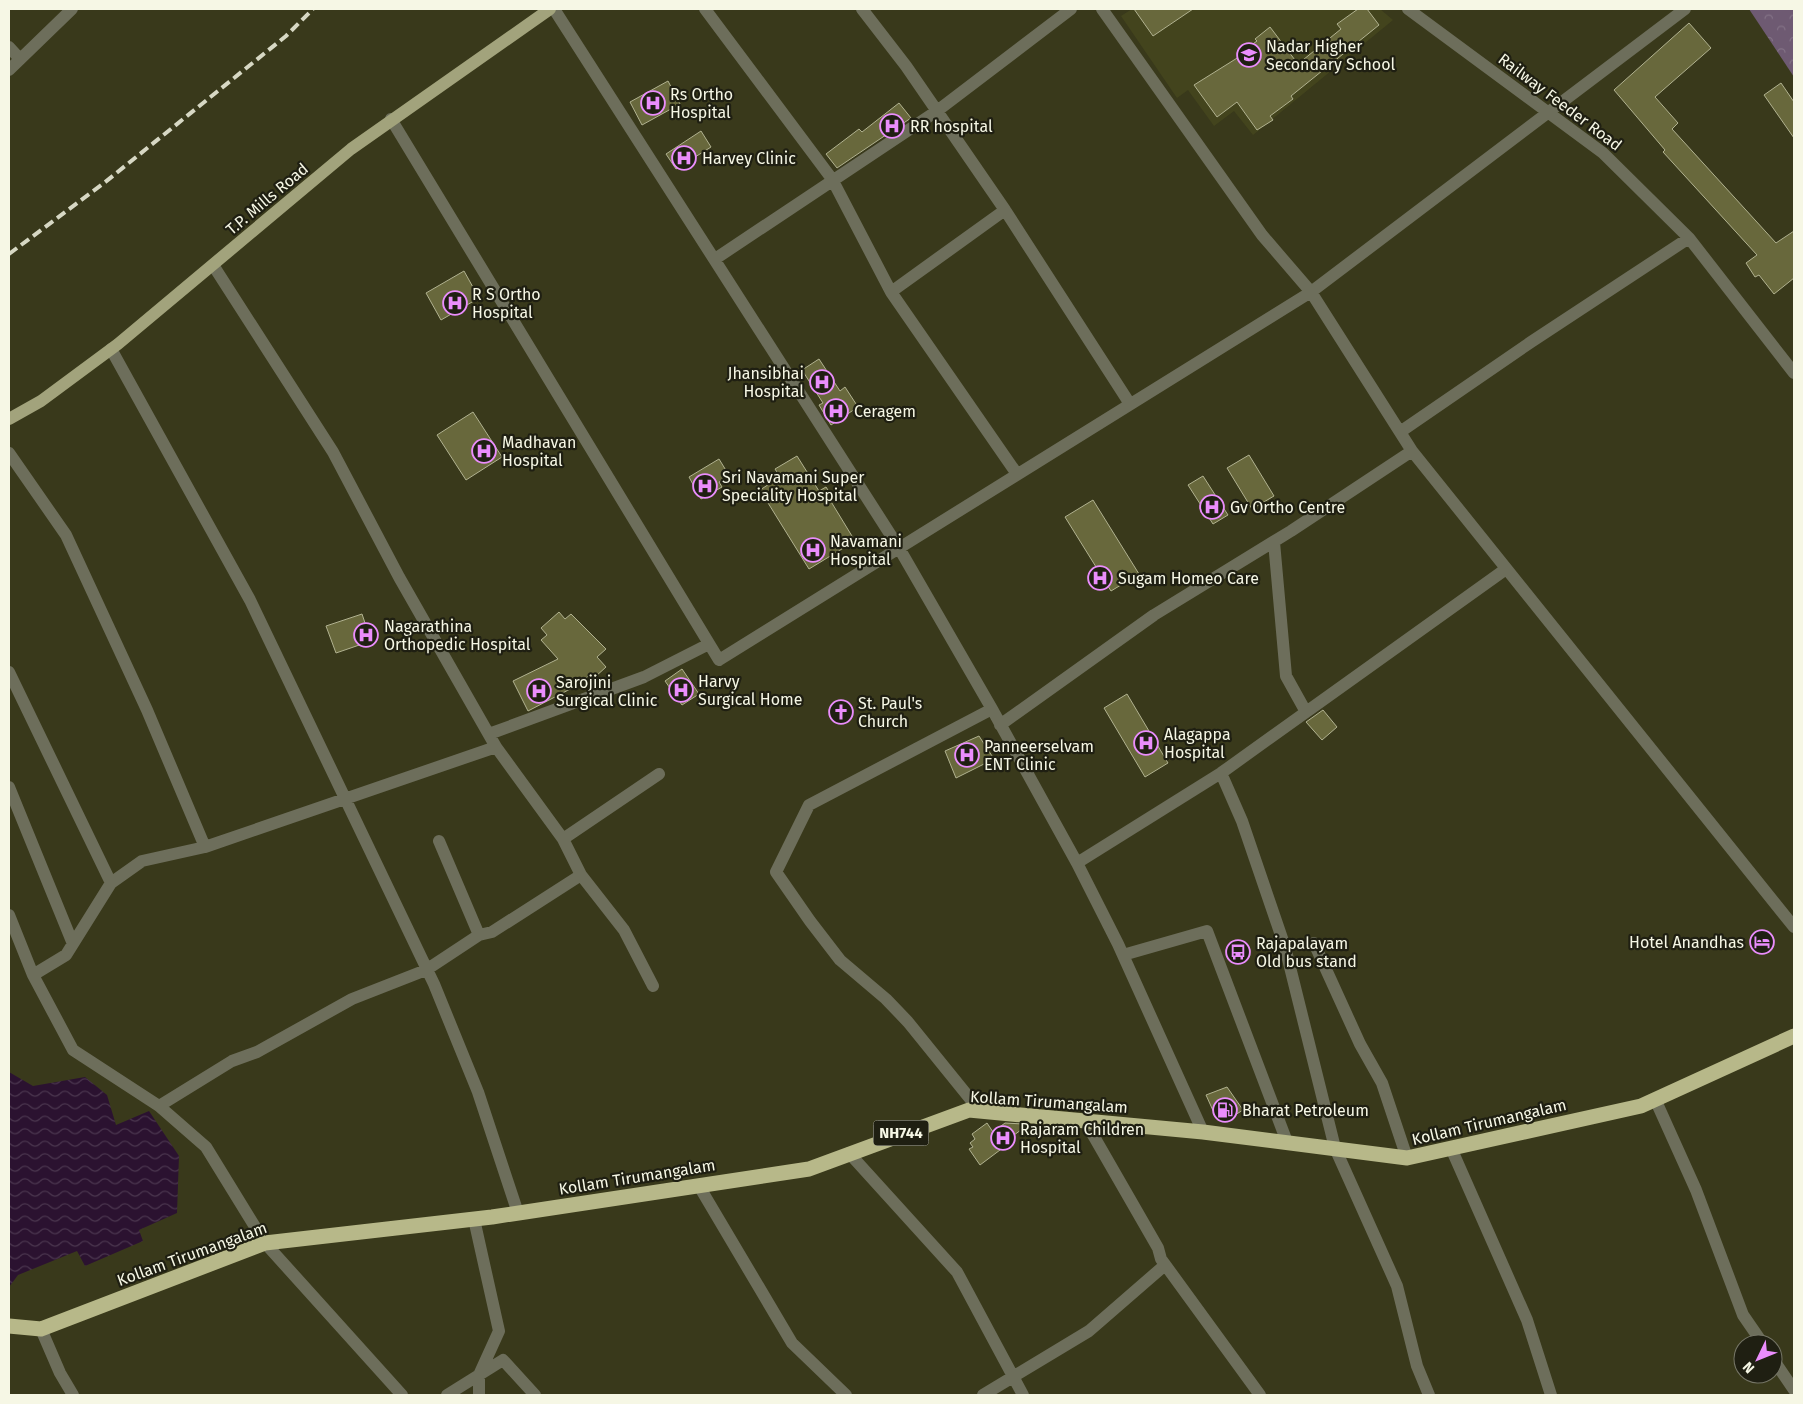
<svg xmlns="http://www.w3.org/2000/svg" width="1803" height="1404" font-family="'Fira Sans',sans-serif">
	<defs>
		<pattern id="park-crowns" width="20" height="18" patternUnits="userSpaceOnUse" patternTransform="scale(1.25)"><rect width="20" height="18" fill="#6e5a72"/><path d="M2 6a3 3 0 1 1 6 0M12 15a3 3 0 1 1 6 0" fill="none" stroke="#837286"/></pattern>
		<pattern id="water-waves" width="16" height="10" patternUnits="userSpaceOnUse" patternTransform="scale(1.25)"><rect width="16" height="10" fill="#2b1230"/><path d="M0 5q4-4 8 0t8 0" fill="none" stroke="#4a354e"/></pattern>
	</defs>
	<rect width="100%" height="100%" fill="#39391b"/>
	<path fill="#43441d" d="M1132,9h248l13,11 -140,115 -19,-24 -20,15 -26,-36 -11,8 -56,-82z"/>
	<path fill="url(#park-crowns)" d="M1749,9h45v68z"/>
	<path fill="url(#water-waves)" d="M9,1072l24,14 52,-9 22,18 9,30 33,-14 30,45 -2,57 -38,17 4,11 -58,25 -8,-15 -59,24 -9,12z"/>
	<path fill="#68683c" stroke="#b1b290" d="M1134,9h59l-40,27z
		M1358,9h9l12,16 -88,71 2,3 -23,17 3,4 -16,10 -20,-28 -20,15 -23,-32 48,-30 -2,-2 17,-12 -2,-2 15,-12 28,37 43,-35 -4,-5z
		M1689,23l22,25 -56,49 23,26 -6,6 104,114 18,-12v47l-20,16 -15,-19 -4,2 -9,-14 11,-8 -94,-103 2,-2 -51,-60z
		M668,81l12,23 -38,21 -12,-23z
		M1781,83l13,19v36l-30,-43z
		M899,103l12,15 -74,50 -11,-14 33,-25 3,3z
		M701,131l10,16 -35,22 -10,-15z
		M464,271l15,27 -38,22 -15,-27z
		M819,359l21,32 5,-4 13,20 -27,18 -12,-20 4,-2 -21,-33z
		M473,412l29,45 -36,23 -29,-45z
		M1249,455l25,41 -22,13 -25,-41z
		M797,456l22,35 7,-4 7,11 -3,2 25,41 -46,28 -49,-79 20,-13 -5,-8z
		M719,459l8,13 -4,3 2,4 -6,3 3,5 -21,12 -12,-22z
		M1203,476l25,39 -15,9 -25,-39z
		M1093,500l46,74 -28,17 -46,-74z
		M559,612l6,7 6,-5 35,35 -9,8 9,10 -11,10 -3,-4 -16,13 -48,25 -15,-30 45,-22 -17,-19 6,-5 -6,-7z
		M362,614l9,27 -35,12 -10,-27z
		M682,669l17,25 -17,11 -17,-24z
		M1127,694l41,69 -23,14 -41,-69z
		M1323,710l14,17 -15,13 -16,-18z
		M979,736l15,23 -38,19 -11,-27z
		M1227,1087l16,23 -16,10 -12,-5 -9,-20z
		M987,1123l6,9 12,-9 18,1 2,3 -15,11 2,3 -32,24 -11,-16 4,-2 -3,-4 5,-4 -3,-5z"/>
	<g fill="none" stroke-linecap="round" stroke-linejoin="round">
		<path stroke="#6d6e5b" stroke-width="12" d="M554,9l345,539 93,161 85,154 41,81 85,188
			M705,9l127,170 59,113
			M862,9l44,57 99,144
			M1102,9l160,226 49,57 101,159 382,476
			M1408,9l195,144 86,85 105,135
			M9,47l11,12
			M9,70l63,-61
			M391,119l328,541 592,-368 374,-283
			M715,259l222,-148 134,-102
			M111,349l139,251 184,384 44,108 40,121
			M1400,432l131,-90 158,-104
			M9,453l57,82 81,175 58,137 291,-100 -97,-170 -66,-125 -120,-187
			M1017,474l-126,-182 114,-82 125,194
			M1274,542l12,134 20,36
			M9,672l102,211
			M1000,725l154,-110 137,-84 121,-80
			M489,734l155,-57 65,-33
			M496,747l67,92 18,36 43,55 29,56
			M1221,773l21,48 43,126 50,201 62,138 20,80 12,29
			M9,787l64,157
			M563,839l96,-65
			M439,841l40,94
			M1077,863l144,-90 285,-204
			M9,915l24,60 40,75 86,56 47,41 59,96 137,152
			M1314,943l46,101 22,39 25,75
			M1123,955l84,-24 80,211
			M33,975l33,-20 45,-72 31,-22 63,-14
			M1655,1099l41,91 47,125 20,29
			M159,1106l73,-45 25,-9 95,-53 74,-29 53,-35 13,-3 89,-57
			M980,1111l-72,-89 -22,-23 -46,-39 -30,-39 -34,-49 33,-67 183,-96
			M1085,1121l73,127 3,11 99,136
			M1451,1148l76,172 24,75
			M849,1153l108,119 66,123
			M699,1186l93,157 54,52
			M474,1219l25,112 -20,44v20
			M41,1329l19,44 13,22
			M1773,1359l21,31
			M447,1395l56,-35 32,35
			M983,1395l106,-64 76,-66"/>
		<path stroke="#a2a37c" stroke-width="12" d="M9,419l32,-18 77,-57 233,-195 199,-140"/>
		<path stroke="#b7b889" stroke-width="15" d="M9,1326l32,3 224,-86 227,-26 317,-48 160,-59 234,22 204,26 234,-52 153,-70"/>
		<path stroke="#d7d8c4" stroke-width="4" stroke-dasharray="10 5" stroke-linecap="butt" d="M9,254l95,-71 182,-147 27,-27"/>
	</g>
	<defs>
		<g id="school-ring" transform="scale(1.25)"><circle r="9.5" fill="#1f1f12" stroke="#ea8dfc" stroke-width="1.5"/><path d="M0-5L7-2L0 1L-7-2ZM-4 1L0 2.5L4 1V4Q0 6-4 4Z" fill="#ea8dfc"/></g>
		<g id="hospital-ring" transform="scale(1.25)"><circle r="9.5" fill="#1f1f12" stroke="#ea8dfc" stroke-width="1.5"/><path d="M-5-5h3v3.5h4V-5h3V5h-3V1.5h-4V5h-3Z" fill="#ea8dfc"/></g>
		<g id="church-ring" transform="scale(1.25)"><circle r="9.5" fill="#1f1f12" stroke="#ea8dfc" stroke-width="1.5"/><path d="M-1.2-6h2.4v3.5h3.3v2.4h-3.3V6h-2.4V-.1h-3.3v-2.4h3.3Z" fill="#ea8dfc"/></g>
		<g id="hotel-ring" transform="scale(1.25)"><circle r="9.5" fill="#1f1f12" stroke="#ea8dfc" stroke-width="1.5"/><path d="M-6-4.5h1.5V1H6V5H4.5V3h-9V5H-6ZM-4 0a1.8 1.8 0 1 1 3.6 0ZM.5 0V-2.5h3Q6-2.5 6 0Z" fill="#ea8dfc"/></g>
		<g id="bus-ring" transform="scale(1.25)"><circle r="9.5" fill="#1f1f12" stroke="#ea8dfc" stroke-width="1.5"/><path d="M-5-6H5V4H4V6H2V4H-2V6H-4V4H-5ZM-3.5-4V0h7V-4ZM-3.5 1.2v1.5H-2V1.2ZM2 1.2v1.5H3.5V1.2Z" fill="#ea8dfc"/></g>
		<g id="fuel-ring" transform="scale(1.25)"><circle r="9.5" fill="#1f1f12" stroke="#ea8dfc" stroke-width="1.5"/><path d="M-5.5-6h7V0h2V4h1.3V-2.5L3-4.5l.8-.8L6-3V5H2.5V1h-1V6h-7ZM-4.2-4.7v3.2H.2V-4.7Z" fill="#ea8dfc"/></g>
	</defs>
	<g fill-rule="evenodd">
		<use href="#school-ring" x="1249" y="55"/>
		<use href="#hospital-ring" x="653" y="103"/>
		<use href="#hospital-ring" x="892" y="126"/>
		<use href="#hospital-ring" x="684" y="158"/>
		<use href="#hospital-ring" x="455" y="303"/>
		<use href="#hospital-ring" x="822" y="382"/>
		<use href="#hospital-ring" x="836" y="411"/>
		<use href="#hospital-ring" x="484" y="451"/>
		<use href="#hospital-ring" x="705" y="486"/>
		<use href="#hospital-ring" x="1212" y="507"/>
		<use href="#hospital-ring" x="813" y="550"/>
		<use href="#hospital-ring" x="1100" y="578"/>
		<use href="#hospital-ring" x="366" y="635"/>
		<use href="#hospital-ring" x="681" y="690"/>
		<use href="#hospital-ring" x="539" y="691"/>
		<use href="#church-ring" x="841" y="712"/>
		<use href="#hospital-ring" x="1146" y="743"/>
		<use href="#hospital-ring" x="967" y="755"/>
		<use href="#hotel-ring" x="1762" y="942"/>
		<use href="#bus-ring" x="1238" y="952"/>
		<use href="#fuel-ring" x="1225" y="1110"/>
		<use href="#hospital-ring" x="1003" y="1138"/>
	</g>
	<g text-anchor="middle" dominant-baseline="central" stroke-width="4.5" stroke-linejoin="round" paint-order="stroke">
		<rect fill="#1f1f12" stroke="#b6b6a6" stroke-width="1" x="873.5" y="1120.5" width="55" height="25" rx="4"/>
		<g font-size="15" font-weight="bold" fill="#f6f7e5">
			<text x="901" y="1133">NH744</text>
		</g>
		<g font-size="16" fill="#f6f7e5" stroke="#1f1f12" text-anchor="start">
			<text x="1266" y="46">Nadar Higher<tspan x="1266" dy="18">Secondary School</tspan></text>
			<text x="670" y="94">Rs Ortho<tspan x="670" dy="18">Hospital</tspan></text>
			<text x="910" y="126">RR hospital</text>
			<text x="702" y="158">Harvey Clinic</text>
			<text x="472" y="294">R S Ortho<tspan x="472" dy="18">Hospital</tspan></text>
			<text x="804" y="373" text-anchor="end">Jhansibhai<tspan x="804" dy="18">Hospital</tspan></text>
			<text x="854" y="411">Ceragem</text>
			<text x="502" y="442">Madhavan<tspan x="502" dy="18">Hospital</tspan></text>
			<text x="722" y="477">Sri Navamani Super<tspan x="722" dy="18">Speciality Hospital</tspan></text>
			<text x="1230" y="507">Gv Ortho Centre</text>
			<text x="830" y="541">Navamani<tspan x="830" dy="18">Hospital</tspan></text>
			<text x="1118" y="578">Sugam Homeo Care</text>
			<text x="384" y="626">Nagarathina<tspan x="384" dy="18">Orthopedic Hospital</tspan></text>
			<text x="698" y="681">Harvy<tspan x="698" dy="18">Surgical Home</tspan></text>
			<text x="556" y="682">Sarojini<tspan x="556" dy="18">Surgical Clinic</tspan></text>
			<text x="858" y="703">St. Paul's<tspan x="858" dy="18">Church</tspan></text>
			<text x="1164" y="734">Alagappa<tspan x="1164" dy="18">Hospital</tspan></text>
			<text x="984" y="746">Panneerselvam<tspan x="984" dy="18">ENT Clinic</tspan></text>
			<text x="1744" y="942" text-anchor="end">Hotel Anandhas</text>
			<text x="1256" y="943">Rajapalayam<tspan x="1256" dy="18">Old bus stand</tspan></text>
			<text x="1242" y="1110">Bharat Petroleum</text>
			<text x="1020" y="1129">Rajaram Children<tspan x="1020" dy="18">Hospital</tspan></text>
		</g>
		<g font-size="16" fill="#f6f7e5" stroke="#1f1f12">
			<text transform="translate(1560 102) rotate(37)">Railway Feeder Road</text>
			<text transform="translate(267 199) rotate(-40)">T.P. Mills Road</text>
			<text transform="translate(1049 1102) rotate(4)">Kollam Tirumangalam</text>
			<text transform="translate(1489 1122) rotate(-13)">Kollam Tirumangalam</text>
			<text transform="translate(637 1177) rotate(-9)">Kollam Tirumangalam</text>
			<text transform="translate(192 1254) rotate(-20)">Kollam Tirumangalam</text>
		</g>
	</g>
	<rect width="1803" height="1404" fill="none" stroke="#f6f7e5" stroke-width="20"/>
	<g transform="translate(1758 1359) rotate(227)"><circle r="24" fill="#1f1f12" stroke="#757566"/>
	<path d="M0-4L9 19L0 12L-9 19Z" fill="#ea8dfc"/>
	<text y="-8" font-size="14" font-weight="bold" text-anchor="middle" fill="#f6f7e5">N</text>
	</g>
</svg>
